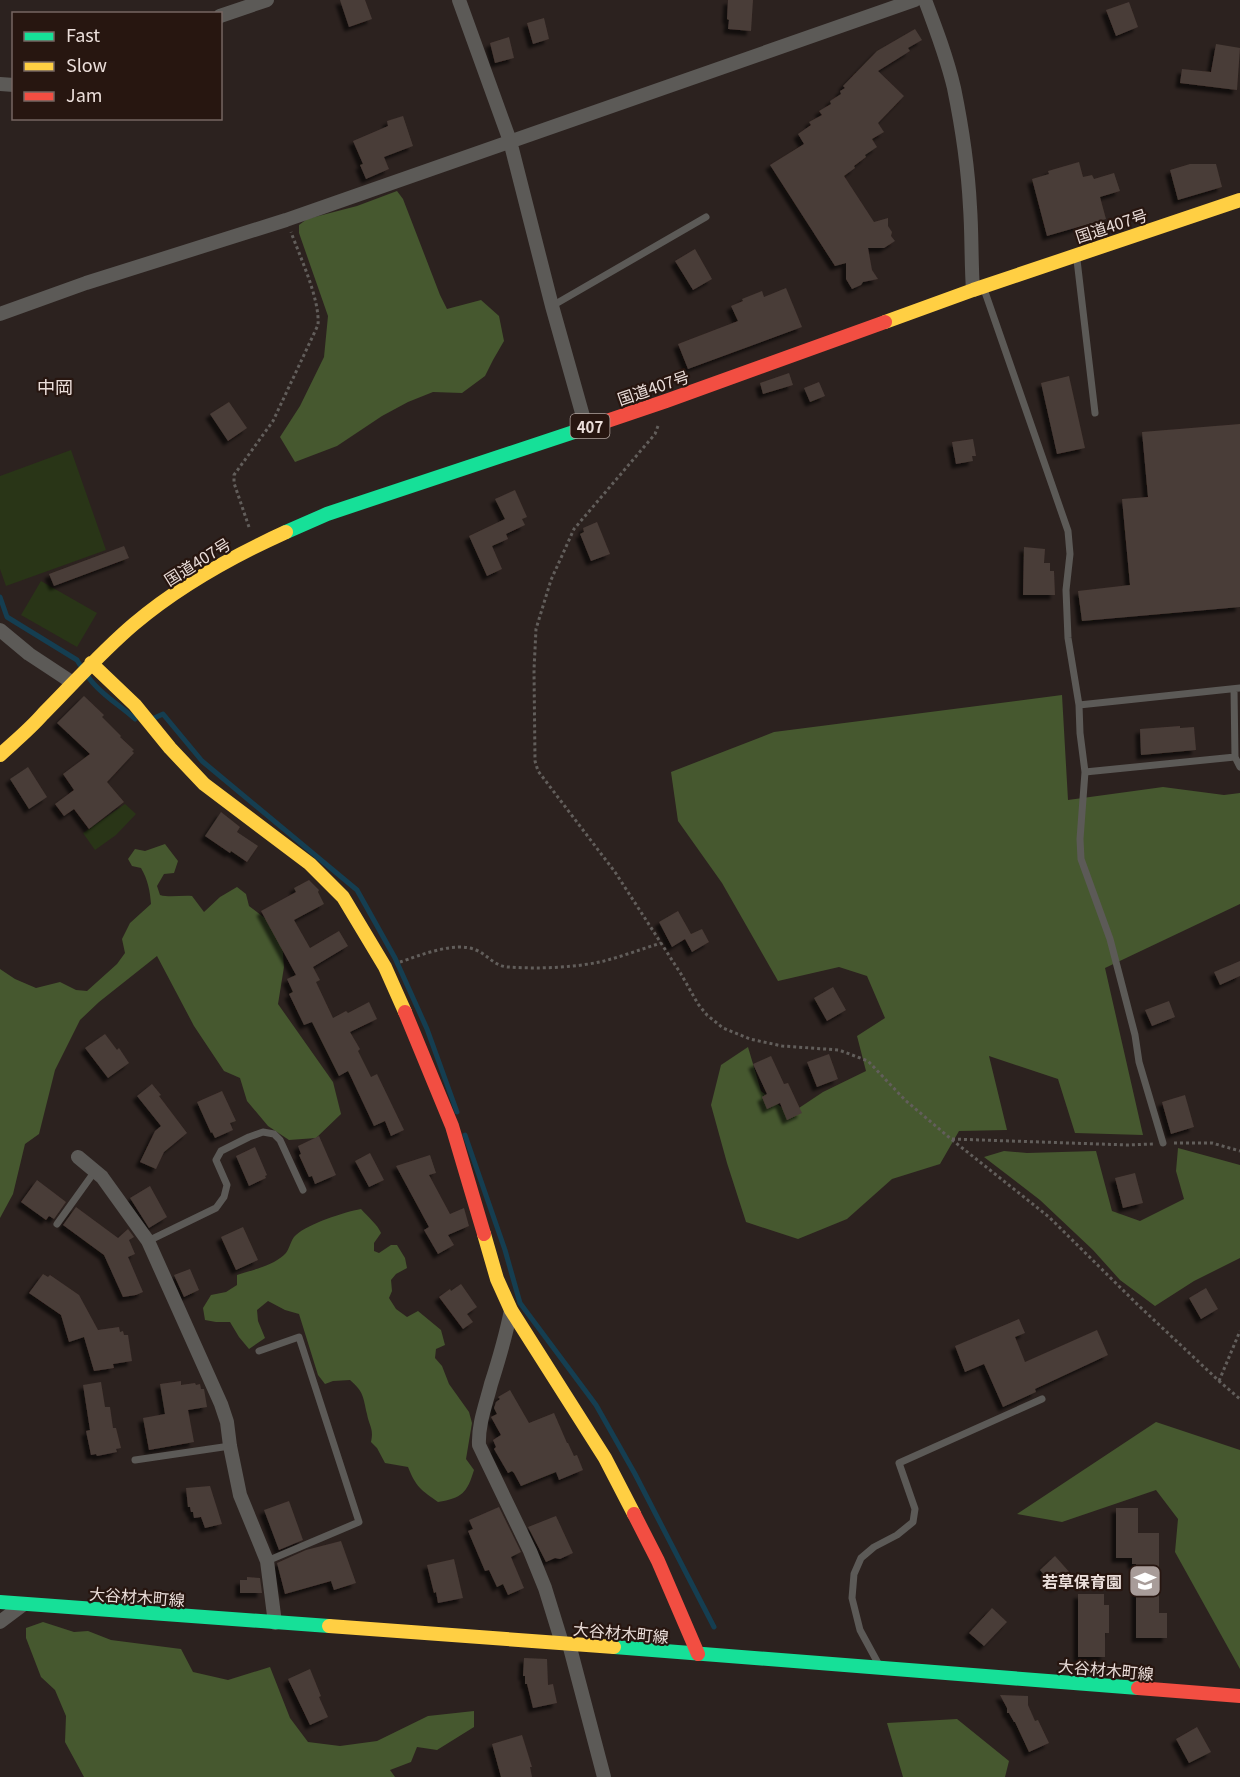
<svg xmlns="http://www.w3.org/2000/svg" width="1240" height="1777" font-family="Georgia,'Noto Sans JP',serif">
	<defs>
		<filter id="shadow"><feDropShadow dx="-4.5" dy="4.5" stdDeviation="1.5" flood-color="#0009"/></filter>
	</defs>
	<rect width="100%" height="100%" fill="#2c221f"/>
	<path fill="#293517" d="M71,450l35,100 -100,36 -6,-17v-93z
		M41,581l56,32 -20,34 -56,-32z
		M125,804l11,10 -20,21 -21,15 -12,-17z"/>
	<path fill="#46582f" d="M397,191l6,8 37,96 7,14 34,-9 18,16 5,25 -11,19 -8,16 -23,17 -29,-1 -25,10 -26,14 -45,30 -42,16 -15,-25 20,-31 24,-49 4,-41 -29,-83v-8l8,-6 50,-13z
		M1062,695l6,105 95,-13 61,8 16,-2v111l-135,64 38,167 -68,-2 -17,-54 -69,-23 18,74 -48,1 -19,33 -48,15 -45,40 -49,20 -52,-17 -19,-59 -16,-58 10,-40 27,-18 13,44 29,23 33,-22 43,-21 -9,-35 28,-18 -18,-42 -28,-9 -61,14 -56,-98 -44,-62 -7,-49 103,-40z
		M165,844l13,17 -4,12 -10,1 -7,12 3,9c10,3 21,0 32,1l12,16 16,-15 17,-10 9,7 3,12 17,13 16,22 2,26 -6,37 55,78 8,32 -25,24 -27,2 -21,-14 -21,-25 -7,-23 -16,-7 -30,-45 -37,-70 -58,46 -19,18 -25,50 -16,64 -14,10 -12,50 -13,24v-249l15,10 21,9 24,-6 16,8 11,1 30,-27 8,-11 -3,-14 8,-16 21,-19c-1,-13 -3,-24 -10,-36l-9,-2 -4,-7 7,-10 10,2z
		M1178,1148l62,17v93l-46,23 -39,25 -35,-26 -27,-30 -53,-50 -56,-43 20,-6 23,2 69,-2 16,60 28,10 44,-22 -8,-28z
		M361,1209c6,7 17,16 20,24l-7,10v8l5,2 12,-8h6l8,13 2,10 -11,6 -5,6 1,11 -3,7 7,11 11,8 11,-6 23,19 4,15 -9,4 -1,9 7,8 7,18 20,28 3,11 -6,36 8,11c-7,23 -12,28 -36,32 -17,-12 -22,-15 -30,-35l-23,-4 -8,-15 -6,-6c3,-14 -2,-16 -4,-28 -4,-17 -3,-22 -17,-34l-17,1 -8,3 -7,-9 -19,-61 -14,-4 -17,-9 -11,9 1,11 7,17 -16,11 -10,-12 -9,-15h-14l-11,-2 -2,-12 8,-13 15,-3 11,-7v-10c15,-5 35,-9 47,-20 6,-5 6,-15 12,-20 12,-11 48,-23 65,-26z
		M1156,1422l84,28v219l-65,-117 3,-33 -22,-29 -94,32 -45,-8z
		M43,1622l31,10 14,-1 23,9 70,9 12,23 35,8 42,-13 20,51 18,24 32,4 37,-5 51,-25 46,-5v16l-37,23 -20,-3 -6,15 -21,8 5,7h-311l-19,-35 1,-26 -11,-26 -14,-13 -15,-39v-10z
		M957,1719l52,42 -4,16h-102l-16,-54z"/>
	<g fill="none" stroke-linecap="round" stroke-linejoin="round">
		<path stroke="#153e51" stroke-width="5" d="M0,597l7,20 70,43 3,5
			M89,678c12,17 31,27 46,41
			M152,719l11,-5 39,47 155,129 38,68 32,71 30,83
			M465,1135l40,115 15,53 76,102 39,69 79,153"/>
	</g>
	<path fill="#4a3c37" filter="url(#shadow)" d="M340,0h25l7,19 -23,8z
		M728,0h25l-2,31 -23,-2 1,-9 -2,-1z
		M1129,2l9,25 -22,9 -10,-26z
		M544,18l5,21 -16,5 -6,-21z
		M915,29l7,11 -14,8 2,3 -32,20 26,25 -26,27 6,9 -12,7 5,8 -12,8 1,2 -12,9 1,2 -11,8 30,46 14,-4v8l4,6 -1,4 4,5 -11,7h-16l4,22 6,9 -15,3 -2,3 -9,4 -6,-10v-16l-11,3 -65,-101 34,-21 -6,-10 13,-9 -2,-3 13,-7 -3,-4 12,-7 -1,-3 11,-7 -1,-3 5,-3 -2,-2 34,-35z
		M509,37l5,21 -19,5 -5,-20z
		M1216,44l24,4 -3,42 -57,-7 2,-14 29,3z
		M403,116l10,30 -29,11 5,12 -23,10 -6,-14 3,-1 -10,-23 35,-15 -1,-5z
		M1079,162l4,15 9,-2 2,4 20,-6 6,18 -20,6 6,22 -59,17 -15,-57 17,-5 -1,-3z
		M1190,164h26l6,23 -44,13 -8,-30z
		M695,249l17,30 -19,11 -18,-29z
		M786,288l16,39 -114,42 -10,-25 60,-23 -7,-15 12,-5 -1,-2 20,-8 2,6z
		M789,373l4,12 -30,9 -3,-11z
		M1069,376l16,72 -28,6 -16,-71z
		M819,382l6,14 -15,6 -6,-14z
		M229,402l18,26 -19,13 -18,-27z
		M1240,424v183l-158,14 -4,-30 52,-6 -8,-86 26,-2 -6,-65z
		M973,439l3,17h-4l1,5 -17,3 -4,-22z
		M515,490l12,27 -5,2 3,6 -19,9 2,5 -16,7 10,23 -15,7 -18,-40 36,-17 -10,-20z
		M597,522l13,32 -19,7 -11,-27 4,-2 -1,-4z
		M124,546l5,12 -75,28 -5,-12z
		M1024,547l21,2 -1,14h6v8h4l1,24h-32z
		M84,696l20,19 -2,2 19,19 -1,1 14,13 -2,1 2,2 -27,29 17,20 -35,27 -15,-20 -10,7 -9,-12 19,-14 -11,-16 27,-20 -33,-31z
		M1180,726v2l14,-1 2,23 -55,5 -1,-26z
		M28,767l19,30 -18,12 -19,-30z
		M221,812l19,15 -3,5 21,14 -11,16 -16,-11 -1,2 -25,-17z
		M309,880l10,10 -1,2 6,12 -30,16 16,28 29,-17 9,15 -35,21 7,13 -4,2 17,36 13,-7 2,2 21,-11 8,17 -27,13 10,17 -2,2 13,26 6,-3 27,56 -13,6 -6,-15 -11,5 -24,-51 -2,-4 -9,5 -27,-54 -8,3 -15,-31 4,-2 -6,-13 9,-4 -35,-64 35,-19 -2,-4z
		M678,911l13,23 11,-5 7,13 -17,10 -7,-13 -13,8 -13,-25z
		M1240,961v15l-20,9 -6,-13z
		M833,987l13,23 -19,11 -13,-23z
		M1169,1001l6,16 -23,9 -7,-16z
		M105,1034l12,16 2,-2 10,15 -21,15 -23,-30z
		M829,1054l9,25 -21,8 -10,-25z
		M771,1056l13,28 4,-1 14,30 -15,7 -7,-17 -13,6 -5,-12 5,-3 -14,-30z
		M152,1084l9,11 -2,1 28,37 -23,19 -8,17 -16,-7 15,-31 6,-5 -24,-30z
		M222,1091l14,30 -6,2 3,7 -18,8 -3,-6 -1,1 -14,-31z
		M1185,1095l9,32 -23,7 -9,-32z
		M319,1136l17,39 -21,9 -3,-8 -3,1 -10,-22 2,-1 -3,-8z
		M255,1147l12,28 -2,1 1,2 -17,8 -13,-30z
		M370,1153l14,27 -15,7 -14,-26z
		M430,1155l6,18 -7,2 21,39 14,-6 5,18 -21,9 6,10 -16,9 -14,-24 5,-3 -33,-61z
		M1135,1173l8,30 -20,5 -8,-30z
		M37,1180l29,22 -12,17 -5,-3 -3,4 -25,-18z
		M150,1186l17,31 -18,11 -19,-30z
		M76,1207l42,31 10,-9 6,8 -5,3 6,14 -7,3 15,35 -7,3 -13,2 -19,-42 -41,-30z
		M243,1227l15,33 -22,10 -15,-33z
		M190,1269l9,21 -15,7 -10,-22z
		M43,1274l5,3 2,-2 29,20 19,35 21,-3 1,5 3,-1 1,4h4l4,26 -19,3 1,4 -20,3 -10,-34 -15,5 -8,-27 -32,-22z
		M461,1284l16,23 -10,7 6,8 -10,7 -24,-32 11,-8 1,2z
		M1206,1288l12,21 -17,10 -12,-21z
		M1019,1319l6,14 -10,4 10,25 72,-32 11,25 -73,34 1,3 -33,15 -19,-43 -19,8 -10,-26z
		M181,1381v4l14,-2 1,2 4,-1 1,5h3l3,18 -19,3 6,32 -45,8 -6,-32 22,-4 -5,-30z
		M101,1382l4,25h5l3,21h3l5,20 -5,1 1,3 -20,4 -1,-2 -5,1 -5,-24 4,-1 -7,-45z
		M510,1390l19,33 25,-10 13,30h1l6,13 3,-1 6,15 -24,10 -3,-8 -35,14 -7,-13 -2,-2 -4,2 -14,-24 2,-2 -3,-7 8,-5 -10,-18 6,-3 -3,-6 2,-6 4,-3 -2,-2z
		M210,1486l12,38 -17,4 -4,-11 -7,1 -1,-6h-2l-1,-5h-2l-2,-19z
		M289,1501l14,39 -24,10 -15,-40z
		M499,1507l22,45 -10,5 13,31 -16,7 -5,-11 -6,3 -8,-17 -4,1 -17,-40 5,-2 -4,-9z
		M1116,1508h22v25h21v80h8v25h-31v-74h-4v-6h-16z
		M556,1516l17,37 -13,6 -5,-1 -9,4 -18,-35z
		M341,1541l15,42 -22,7 -3,-9 -46,13 -8,-31 29,-13z
		M1055,1556l16,18 -16,14 -15,-18z
		M454,1559l9,39 -25,5 -2,-11 -2,1 -7,-28z
		M247,1577l13,1 2,15h-22v-13h7z
		M1078,1594h26v11h5v28h-4v24h-27z
		M992,1608l15,14 -23,24 -15,-13z
		M524,1658l23,1 1,26 5,-1 4,19 -24,5 -6,-24h-2v-8h-2z
		M310,1669l11,27 -2,1 9,20 -18,8 -22,-46z
		M1000,1695l28,1v9l7,16 3,-1 11,23 -20,9 -14,-30h-1l-5,-9h-2v-5z
		M1197,1727l14,25 -22,11 -13,-24z
		M522,1735l10,32h-2l2,10h-31l-9,-33z"/>
	<g fill="none" stroke-linecap="round" stroke-linejoin="round">
		<path stroke="#625e5b" stroke-width="3" stroke-dasharray="3 3" stroke-linecap="butt" d="M658,426l-3,8 -81,95 -23,51 -15,49 -2,41 1,91 3,10 77,101 66,102 17,30 9,11 16,13 27,11 32,7 57,4 29,11 37,39 46,39 98,78 89,88 81,76 21,18
			M249,527l-15,-44v-8l39,-54 45,-96c2,-26 -18,-68 -27,-93
			M400,962c21,-7 55,-21 76,-12 12,5 18,16 32,17 30,2 66,1 96,-6 19,-5 38,-12 57,-18
			M952,1139l176,6 25,-1
			M1174,1143h38l28,8
			M1219,1381l21,-50"/>
		<path stroke="#5c5a57" stroke-width="7" d="M1077,260l18,153
			M985,292l83,239 2,23 -4,36 2,48 11,67 1,28 5,39 -5,67 1,20 29,80 25,96 4,27 24,81
			M552,306l154,-89
			M1234,689l1,68 5,10
			M1079,705l161,-17
			M1085,772l150,-15
			M57,1224l38,-53
			M148,1241l68,-33 8,-11 3,-12 -11,-25 5,-9 28,-14 14,-5 11,2 6,6 23,50
			M259,1351l40,-14 60,185 -92,39
			M135,1460l95,-14
			M879,1665l-19,-35 -8,-32 2,-24 7,-16 13,-11 23,-12 16,-13 2,-13 -16,-46 143,-64"/>
		<path stroke="#5c5a57" stroke-width="14" d="M459,0l51,141 42,165 34,121
			M925,0c11,29 22,58 29,88 8,39 14,79 16,119 2,27 1,55 3,83
			M220,16l47,-16
			M0,84l14,1
			M0,314l86,-31 200,-63 629,-220
			M0,630l29,24 44,29
			M78,1157l24,20 46,64 73,163 6,18 3,24 10,49 27,66 8,62
			M511,1310c-5,25 -12,49 -20,74 -5,20 -13,40 -12,61l51,106 15,37 17,55
			M0,1622l24,-18
			M569,1644l35,133"/>
		<path stroke="#16e098" stroke-width="14" d="M286,532l41,-18 274,-91
			M0,1602l329,24
			M614,1647l524,41"/>
		<path stroke="#ffcf43" stroke-width="14" d="M885,322l88,-32 267,-90
			M91,663l44,42 35,43 34,36 106,80 33,33 42,70 20,45
			M0,755c14,-13 30,-26 43,-41 30,-30 58,-62 91,-90 45,-38 99,-68 152,-92
			M484,1234l13,45 14,31 94,148 29,56
			M329,1626l285,21"/>
		<path stroke="#f24e42" stroke-width="14" d="M601,423l65,-22 219,-79
			M405,1012l47,114 32,108
			M634,1514l24,47 40,93
			M1138,1688l102,8"/>
	</g>
	<defs>
		<g id="school-square" transform="scale(1.725)"><rect x="-9" y="-9" width="18" height="18" rx="4" fill="#a89c99" stroke="#271610"/><path d="M0-5L7-2L0 1L-7-2ZM-4 1L0 2.5L4 1V4Q0 6-4 4Z" fill="#fff"/></g>
	</defs>
	<g fill-rule="evenodd">
		<use href="#school-square" x="1145" y="1581"/>
	</g>
	<g text-anchor="middle" dominant-baseline="central" stroke-width="4.5" stroke-linejoin="round" paint-order="stroke">
		<rect fill="#271610" stroke="#b0a29d" stroke-width="1.5" x="570.5" y="414" width="39" height="24" rx="4.5"/>
		<g font-size="15" font-weight="bold" fill="#ebdeda">
			<text x="590" y="426">407</text>
		</g>
		<g font-size="16" fill="#ebdeda" stroke="#271610">
			<text transform="translate(1111 225) rotate(-18)">国道407号</text>
			<text transform="translate(653 387) rotate(-19)">国道407号</text>
			<text transform="translate(197 561) rotate(-32)">国道407号</text>
			<text transform="translate(137 1596) rotate(4)">大谷材木町線</text>
			<text transform="translate(621 1632) rotate(5)">大谷材木町線</text>
			<text transform="translate(1106 1669) rotate(5)">大谷材木町線</text>
		</g>
		<g font-size="16" font-weight="bold" fill="#ebdeda" stroke="#271610" text-anchor="end">
			<text x="1122" y="1581">若草保育園</text>
		</g>
		<g font-size="18" fill="#ebdeda" stroke="#271610">
			<text x="55" y="386">中岡</text>
		</g>
	</g>
	<rect x="12" y="12" width="210" height="108" fill="#271610" stroke="#756661" stroke-width="1.5"/>
	<rect x="24" y="32" width="30" height="9" fill="#16e098" stroke="#756661" stroke-width="1.5"/>
	<text x="66" y="42" font-size="18" fill="#ebdeda">Fast</text>
	<rect x="24" y="62" width="30" height="9" fill="#ffcf43" stroke="#756661" stroke-width="1.5"/>
	<text x="66" y="72" font-size="18" fill="#ebdeda">Slow</text>
	<rect x="24" y="92" width="30" height="9" fill="#f24e42" stroke="#756661" stroke-width="1.5"/>
	<text x="66" y="102" font-size="18" fill="#ebdeda">Jam</text>
</svg>
